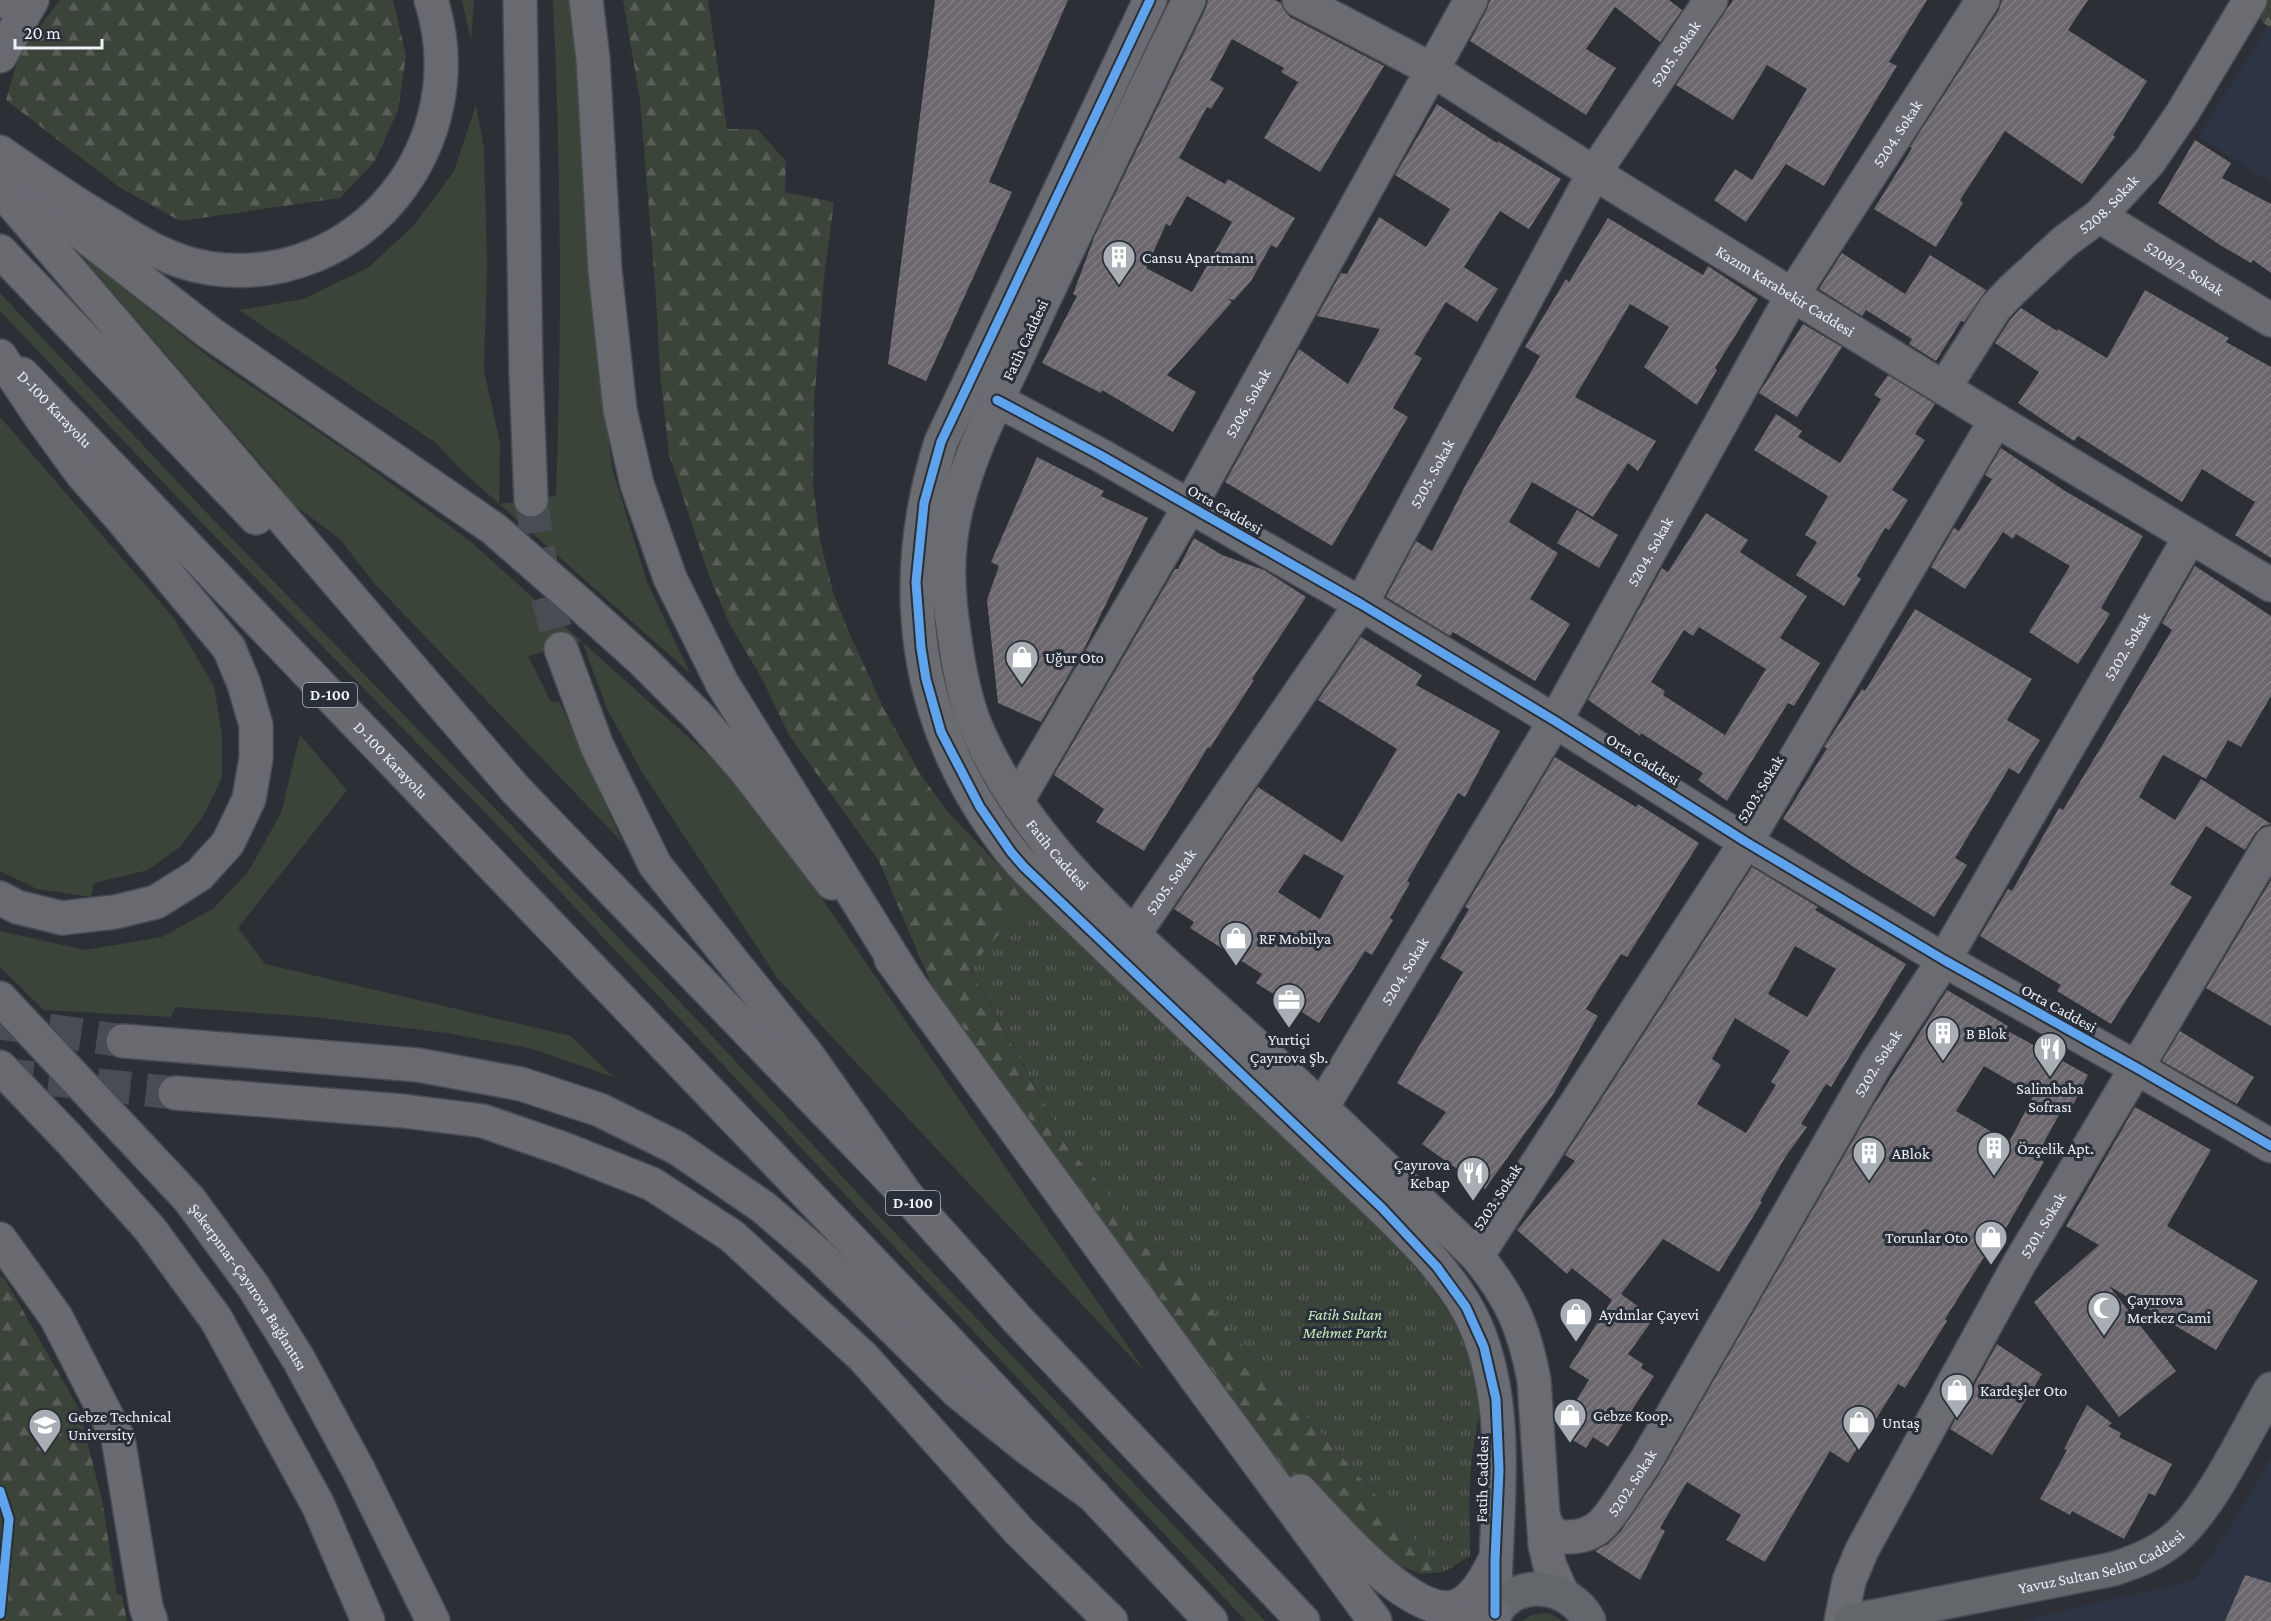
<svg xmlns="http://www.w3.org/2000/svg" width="2271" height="1621" font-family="'Crimson Pro',serif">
	<defs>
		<pattern id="forest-firs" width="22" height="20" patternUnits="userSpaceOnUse" patternTransform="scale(1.5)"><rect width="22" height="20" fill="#3a4439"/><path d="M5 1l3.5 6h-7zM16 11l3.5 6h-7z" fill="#575f56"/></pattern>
		<pattern id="park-tufts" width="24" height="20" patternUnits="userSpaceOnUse" patternTransform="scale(1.5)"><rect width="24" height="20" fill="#3a4439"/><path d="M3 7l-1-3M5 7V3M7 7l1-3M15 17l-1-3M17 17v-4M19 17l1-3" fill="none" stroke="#575f56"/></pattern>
		<pattern id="building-hatch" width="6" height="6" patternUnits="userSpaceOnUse" patternTransform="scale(1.5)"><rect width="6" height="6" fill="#6b676c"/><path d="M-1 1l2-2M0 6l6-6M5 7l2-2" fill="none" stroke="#807d82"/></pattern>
	</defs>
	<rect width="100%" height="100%" fill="#2c3036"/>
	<path fill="#2d3443" d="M2271,21v161l-73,-45z
		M2271,1458v163h-249l172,-41 32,-46z"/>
	<path fill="#3a4439" d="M462,0h12l-3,41z
		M553,0h16l8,42 17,275 18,151 35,114 43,91 -227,-201 -27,-29 -197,-133 64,-11 65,-31 46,-43 40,-54 22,-66 8,43 3,116 -3,107 16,72 -1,61 57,-8c6,-165 5,-331 -3,-496z
		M78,252l131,105 143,98 118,86 247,222 106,137 323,473 -368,-394 -136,-207 -35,-63 -25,-68 -54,15 23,46 8,-1 63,141 -249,-260 -33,-43 -62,-46 2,-7z
		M0,293l203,216 309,317 188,197 178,192 387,406h-19l-740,-787 -308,-315 -198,-208z
		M0,417l173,200 41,69 8,49v42l-18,38 -24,32 -32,23 -54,13 -3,14 -54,-8 -37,-18z
		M300,735l47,55 -109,138 27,36 306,72 42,41 -80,-28 -86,-16 -134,-16 -138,-10 -4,10 -127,-7 -44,-43v-36l85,19 77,-13 52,-29 34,-36 33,-59z
		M1544,1613l7,1 11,7h-41l11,-6z"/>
	<path fill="url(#forest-firs)" d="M60,0h333l13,56 -8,54 -23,51 -35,37 -160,23 -61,-34 -113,-87 14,-48z
		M623,0h85l19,129h30l29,32 -1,31 49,10 -10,76 -10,125 -1,81 7,56 13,52 18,45 33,72 37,66 26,36 83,87 -60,71 100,181 374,422 -23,2 -22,-9 -71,-46 -74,-85 -312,-425 -63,-148 -90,-126 -28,-58 -32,-54 -21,-50 -39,-119 -9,-81 -4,-77 -16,-196z
		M2251,0h20v28l-8,-5z
		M0,1275l6,6 73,128 23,91 15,94 5,1 5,26h-127z"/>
	<path fill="url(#park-tufts)" d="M1030,898l333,315c52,52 113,113 116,192 0,21 -7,42 -8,63 -3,29 -1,59 -1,88l-26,16 -374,-422 -100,-182z"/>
	<path fill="url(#building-hatch)" fill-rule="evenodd" d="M935,0h133l-79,182 23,10 -86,189 -38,-17z
		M1208,0h67l6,3 3,7 6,7 94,49 -64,106 -56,-34 34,-56 -17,-10 3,-4 -52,-29 -22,41 14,8 -13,21 -4,-2 -28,51 46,26 3,-5 67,39 -18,30 -6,-3 -20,36 -17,19 -6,-1 4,3 -65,73 29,17 -23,40 -71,-42 -1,3 -59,-30 35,-67 -4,-2 22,-59 111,-227zM1187,196l45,26 -40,70 -46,-24 20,-44 4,2z
		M1490,0h179l13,10 -22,32 -45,-35 -29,42 30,19 -30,47 -116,-74 17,-32z
		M1733,0h194l-38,62 8,4 -73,120 -38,-22 -40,58 -32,-22 21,-31 17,11 55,-91 -40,-24 -34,55 -57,-35z
		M2002,0h86l-20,30 79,51 -34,54 2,2 -33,47 -77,-53 -45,69 3,3 -27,44 -62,-38 38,-61 -2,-1 89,-137z
		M1437,104l60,39 1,-2 63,38 -32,50 -29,-18 -36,56 34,22 -21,33 -31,-20 -32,52 8,4 -29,50 15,9 -76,129 -107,-64 74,-133 49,35 32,-55 -63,-13 24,-43 6,1 32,-57 47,30 24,-38 -55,-34z
		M2195,140l36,23 -9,15 49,26v69l-18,-13 -2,3 -31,-18 -62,-42z
		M1608,218l95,57 5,-9 50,33 -43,69 2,2 -20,35 -53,-38 25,-40 -39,-23 -55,93 81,44 -18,30 -10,-8 -35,54 -61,-35 -23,40 49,31 -28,46 40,25 -35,57 -82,-49 -3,4 -64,-39 30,-56 16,10 34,-67 74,-128 -15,-9 41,-68 3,3z
		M1842,253l63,41 25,-39 56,35 -22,32 -3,-1 -25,40 -27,-17 3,-5 -46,-29 -4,6 -43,-27z
		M2145,290l84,48 -3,4 45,25v191l-36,-23 20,-33 -53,-33 -20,33 -104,-66 -4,5 -56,-38 21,-31 -44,-29 15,-23 11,-12 36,23 1,-2 49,29z
		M1803,324l39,23 -45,70 -38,-24z
		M1888,375l47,29 -20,30 10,6 -33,50 16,10 -19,30 -4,-2 -28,48 4,3 -17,27 -48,-31 21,-33 -12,-7 23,-39 -74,-46 22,-36 26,17 -4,6 42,26 41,-64 -7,-4z
		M2001,448l64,43 78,45 -42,72 9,6 -32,50 -49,-32 41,-66 -54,-32 -3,5 -10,-7 -38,57 -34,-22 23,-39 5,3 33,-52 -7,-4z
		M1037,457l67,34 -3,5 47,22 -64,131 -43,73 -43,-19 -11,-103 12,-34 -8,-4z
		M1577,510l41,25 -19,33 -42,-25z
		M1706,513l42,27 -8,12 67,44 -27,42 40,25 -26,43 -6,-3 -61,98 -29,-21 5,-7 -62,-40 -1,3 -52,-36 74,-132 6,4zM1699,627l67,42 -41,66 -62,-40 2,-4 -14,-9 33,-52 9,6z
		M1194,538l28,17 42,15 42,27 -54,82 2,1 -44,68 -2,-1 -64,104 -48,-29 8,-13 -50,-34 121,-206h3z
		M2195,566l76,50v80l-30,51 -13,-7 -22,39 -43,-24 -24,42 36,23 26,-41 70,45 -9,2 -7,7 -10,17 -39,-24 -36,58 22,13 -81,127 -54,-33 4,-6 -81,-49 28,-47 4,2 47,-83 4,2 109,-180 -10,-7z
		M1915,609l117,70 -25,41 33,20 -21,34 -10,-6 -54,90 12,7 -33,52 -79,-49 -72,-49 44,-71 -3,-1 38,-58 3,2z
		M1361,637l61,38 -6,10 84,46 -35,66 -7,-4 -51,88 3,2 -20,35 3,2 -21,35 -7,-4 -46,72 -63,-40 6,-9 -72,-46 4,-6 -20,-13 84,-122 84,55 55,-93 -79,-49zM1304,854l40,22 -24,43 -42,-27z
		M1555,757l81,50 2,-3 61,39 -72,114 -6,-3 -35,55 12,7 -46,80 -67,93 -63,-45 24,-32 -49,-29 66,-111 -23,-14 29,-49 -4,-2z
		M1752,867l66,40 -3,3 91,54 -75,123 -5,-3 -25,40 6,3 -21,29 -26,45 2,1 -43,70 -56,-33 -42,55 33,24 -26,36 15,10 -2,4 13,8 -46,71 -15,-10 -7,11 -20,-12 4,-8 -8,-5 27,-43 -20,-13 43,-67 -40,-32 -5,6 -50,-44 58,-69 -10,-6zM1795,946l41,23 -29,48 -39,-23zM1735,1018l55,33 -19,31 5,3 -30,48 -49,-29 24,-39 -9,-6z
		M2271,880v146l-65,-38z
		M1947,990l61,36 -2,4 82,45 -20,40 -7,-4 -25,46 8,5 -38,66 -3,-1 -58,92 2,2 -42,67 -7,-4 -50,79 -18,-12 -65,111 -39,-22 15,-25 -54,-33 -27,46 5,3 -25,49 -45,-29 13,-7 13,-13 39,-58 211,-364zM1984,1066l50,29 -25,47 -53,-31z
		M2180,1031l74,46 -17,27 -75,-43z
		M2135,1107l76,43 -44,76 91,55 -42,69 -107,-64 67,85 -57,46 -85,-115 65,-57 -33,-19z
		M1997,1344l45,30 -50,81 -42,-26z
		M2087,1405l25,18 -4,3 13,7 -2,4 53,27 -17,32 -6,-3 -25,46 -52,-28 -2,4 -30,-16 27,-49 -3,-1z
		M2245,1575l26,8v38h-46z"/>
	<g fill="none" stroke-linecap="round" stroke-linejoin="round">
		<path stroke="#494d53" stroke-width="33" stroke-dasharray="33 16" stroke-linecap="butt" d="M0,1074l175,19"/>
		<path stroke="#494d53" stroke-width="33" stroke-dasharray="33 16" stroke-linecap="butt" d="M531,500l14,89 16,60
			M0,1023l123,18"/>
		<g stroke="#484b50" stroke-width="36">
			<g id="minor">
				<path id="s1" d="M2099,216l172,104"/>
				<path id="s2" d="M1944,388l51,-80 17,-18 52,-48 35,-26 50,-54 34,-50 67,-112"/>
				<path id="s3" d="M1017,801l173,-295 281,-506"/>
				<path id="s4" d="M1134,934l227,-330 233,-431 117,-173"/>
				<path id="s5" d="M1322,1107l233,-386 238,-427 190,-294"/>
				<path d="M1477,1256l269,-414 250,-422"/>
				<path id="s6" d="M1543,1514c3,12 9,24 24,23 12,0 25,-3 34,-12 14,-13 31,-45 43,-61l231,-399 69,-105 246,-423"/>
				<path id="s7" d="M1841,1621l8,-40 13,-31 157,-286 252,-421"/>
			</g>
		</g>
		<g stroke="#484b50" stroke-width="36">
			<g id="tertiary">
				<path d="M1150,0l-209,442c-46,146 -27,286 69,408 14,18 31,33 47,49 25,24 50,48 75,72 68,64 136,128 204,193 45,43 114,103 139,160 36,83 22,177 20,264"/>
				<path id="s8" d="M1189,0c-55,112 -110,223 -162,336 -27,60 -60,118 -73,183 -8,39 -6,75 0,114 4,30 9,60 20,89 52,129 177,227 277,319 76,71 151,143 226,215 34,42 47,71 57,124l11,165 5,21 12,27"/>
				<path id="s9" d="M1299,0l132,69 163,104 402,247 275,165"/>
				<path d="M997,400l103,55 261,149 194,117 191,121 198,118 193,108 134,78"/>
			</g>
		</g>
		<g stroke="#484b50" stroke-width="36">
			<g id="secondary">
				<path d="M1492,1621c16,-46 78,-39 97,0"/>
				<path id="s10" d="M1851,1621l262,-52c22,-7 43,-15 61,-30 37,-31 72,-107 97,-150"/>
			</g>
		</g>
		<g stroke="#484b50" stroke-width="36">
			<g id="trunk">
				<path d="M6,170l52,45 152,118 284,196 87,76 62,56 56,56 47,54 86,112"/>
				<path d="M0,189l516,601 391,406 111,124 285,301"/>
				<path d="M0,251l256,267"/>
				<path id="s11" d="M22,374l923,964 266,283"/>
				<path d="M891,959l318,437 166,225"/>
				<path d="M175,1093l228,18 80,10 81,28 88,35 80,52 131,121 156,174 92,90"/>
				<path d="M0,1239l56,78 62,121 28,169 5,14"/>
				<path d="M1300,1491c28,29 109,126 153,116 21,-5 33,-30 42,-47"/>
				<path d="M1439,1610c22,11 32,11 56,4"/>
			</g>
		</g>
		<g stroke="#484b50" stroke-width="36">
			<g id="motorway">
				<path d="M520,0l6,373 5,127"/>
				<path d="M586,0l7,59 12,212 15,139 17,74 33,94 52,105 186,299"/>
				<path d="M0,1v-1"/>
				<path d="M0,56l32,-56"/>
				<path d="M0,152c36,25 72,50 110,72 31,20 61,38 98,44 152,23 269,-125 223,-268"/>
				<path d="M0,356l42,63 40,55 38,43 109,131 15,36 12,41v33l-7,41 -21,44 -29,32 -43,27 -41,10 -53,6 -45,-11 -17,-9"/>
				<path d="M561,649l36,97 58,119 151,188 101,143"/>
				<path id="s12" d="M0,998l189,201 64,87 46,74 60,111 74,150"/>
				<path d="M123,1041l295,24 103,19 79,26 77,38 86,59 56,48 139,137 68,55 68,49"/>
				<path d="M0,1067l71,74 79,88 66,90 102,186 50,116"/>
			</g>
		</g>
		<use href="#minor" stroke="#6b6c71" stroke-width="33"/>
		<use href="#tertiary" stroke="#6b6c71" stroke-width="33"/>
		<use href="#secondary" stroke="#63666b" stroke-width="33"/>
		<use href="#trunk" stroke="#6a6b71" stroke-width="33"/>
		<use href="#motorway" stroke="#686a70" stroke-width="33"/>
		<g stroke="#292f39" stroke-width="13">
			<path id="cycleway" d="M1150,0l-209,442 -17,61 -8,79 5,66 5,31 15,53 39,75 31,45 13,15 358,341 55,59 29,40 18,40 12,52 3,71 -4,90v54
				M997,400l103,55 261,149 194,117 191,121 198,118 193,108 134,78
				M0,1491l9,28 -9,95"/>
		</g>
		<use href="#cycleway" stroke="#60a3ed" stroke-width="9"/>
	</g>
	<defs>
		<g id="building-pin" transform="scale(1.725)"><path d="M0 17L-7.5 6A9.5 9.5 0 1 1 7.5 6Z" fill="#a9adb4" stroke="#292f39"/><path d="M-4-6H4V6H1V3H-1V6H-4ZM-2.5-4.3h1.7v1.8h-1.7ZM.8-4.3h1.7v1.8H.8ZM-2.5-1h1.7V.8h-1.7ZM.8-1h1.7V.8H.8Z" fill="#fff"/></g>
		<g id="shop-pin" transform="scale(1.725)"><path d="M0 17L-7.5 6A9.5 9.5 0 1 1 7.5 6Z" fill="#a9adb4" stroke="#292f39"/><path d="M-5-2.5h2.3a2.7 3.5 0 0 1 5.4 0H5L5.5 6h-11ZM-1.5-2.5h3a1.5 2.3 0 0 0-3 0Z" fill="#fff"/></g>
		<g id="office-pin" transform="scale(1.725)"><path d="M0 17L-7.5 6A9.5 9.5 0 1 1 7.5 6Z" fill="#a9adb4" stroke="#292f39"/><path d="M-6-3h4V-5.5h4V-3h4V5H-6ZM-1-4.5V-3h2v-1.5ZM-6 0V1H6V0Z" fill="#fff"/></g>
		<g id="restaurant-pin" transform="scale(1.725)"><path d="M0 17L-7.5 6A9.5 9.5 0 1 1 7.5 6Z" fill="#a9adb4" stroke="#292f39"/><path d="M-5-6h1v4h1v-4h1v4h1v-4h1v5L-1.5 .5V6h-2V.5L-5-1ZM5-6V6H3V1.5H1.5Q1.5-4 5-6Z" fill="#fff"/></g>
		<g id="mosque-pin" transform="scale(1.725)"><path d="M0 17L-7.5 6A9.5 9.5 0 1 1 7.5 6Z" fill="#a9adb4" stroke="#292f39"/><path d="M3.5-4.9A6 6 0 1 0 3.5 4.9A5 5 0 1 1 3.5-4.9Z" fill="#fff"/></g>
		<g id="university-pin" transform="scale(1.725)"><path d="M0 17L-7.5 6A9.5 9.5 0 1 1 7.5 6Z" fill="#a9adb4" stroke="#292f39"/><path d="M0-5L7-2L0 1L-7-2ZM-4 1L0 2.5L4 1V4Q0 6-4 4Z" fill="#fff"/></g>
	</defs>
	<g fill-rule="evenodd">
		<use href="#building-pin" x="1119" y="257"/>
		<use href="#shop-pin" x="1022" y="657"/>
		<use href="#shop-pin" x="1236" y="938"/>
		<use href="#office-pin" x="1289" y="1000"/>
		<use href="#building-pin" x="1943" y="1033"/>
		<use href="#restaurant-pin" x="2050" y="1049"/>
		<use href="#building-pin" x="1994" y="1148"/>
		<use href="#building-pin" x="1869" y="1153"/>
		<use href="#restaurant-pin" x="1473" y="1173"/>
		<use href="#shop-pin" x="1991" y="1237"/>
		<use href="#mosque-pin" x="2104" y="1308"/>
		<use href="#shop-pin" x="1576" y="1314"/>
		<use href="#shop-pin" x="1957" y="1390"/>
		<use href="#shop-pin" x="1570" y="1415"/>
		<use href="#shop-pin" x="1859" y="1422"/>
		<use href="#university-pin" x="45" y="1425"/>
	</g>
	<g text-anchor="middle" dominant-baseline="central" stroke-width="6" stroke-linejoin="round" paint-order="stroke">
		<g fill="#292f39" stroke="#b2b7bf" stroke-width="1.5">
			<rect x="303" y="683" width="54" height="24" rx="4.5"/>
			<rect x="886" y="1191" width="54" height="24" rx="4.5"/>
		</g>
		<g font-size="15" font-weight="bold" fill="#edf1f8">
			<text x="330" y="695">D-100</text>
			<text x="913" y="1203">D-100</text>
		</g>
		<g font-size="16" fill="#edf1f8" stroke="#292f39">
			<text stroke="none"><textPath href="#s4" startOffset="1035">5205. Sokak</textPath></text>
			<text stroke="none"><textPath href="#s5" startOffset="1131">5204. Sokak</textPath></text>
			<text stroke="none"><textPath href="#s2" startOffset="249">5208. Sokak</textPath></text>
			<text stroke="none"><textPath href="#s1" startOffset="100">5208/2. Sokak</textPath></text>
			<text stroke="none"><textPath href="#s9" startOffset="567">Kazım Karabekir Caddesi</textPath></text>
			<text transform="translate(1025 340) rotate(-65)">Fatih Caddesi</text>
			<text stroke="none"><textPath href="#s3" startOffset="460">5206. Sokak</textPath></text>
			<text stroke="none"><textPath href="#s11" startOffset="48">D-100 Karayolu</textPath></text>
			<text stroke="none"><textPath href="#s4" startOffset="549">5205. Sokak</textPath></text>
			<text transform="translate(1225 509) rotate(30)">Orta Caddesi</text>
			<text stroke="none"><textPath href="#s5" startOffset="645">5204. Sokak</textPath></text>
			<text stroke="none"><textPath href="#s6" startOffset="1098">5202. Sokak</textPath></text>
			<text transform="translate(1643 759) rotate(32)">Orta Caddesi</text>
			<text stroke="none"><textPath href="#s11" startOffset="534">D-100 Karayolu</textPath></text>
			<text transform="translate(1760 789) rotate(-59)">5203. Sokak</text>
			<text stroke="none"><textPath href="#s8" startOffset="934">Fatih Caddesi</textPath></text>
			<text stroke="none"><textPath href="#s4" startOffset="64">5205. Sokak</textPath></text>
			<text stroke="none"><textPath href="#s5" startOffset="159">5204. Sokak</textPath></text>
			<text transform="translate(2059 1008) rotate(29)">Orta Caddesi</text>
			<text stroke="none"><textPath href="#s6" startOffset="612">5202. Sokak</textPath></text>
			<text transform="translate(1497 1197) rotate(-57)">5203. Sokak</text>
			<text stroke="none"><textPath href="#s7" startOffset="446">5201. Sokak</textPath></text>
			<text stroke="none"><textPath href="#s12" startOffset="382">Şekerpınar-Çayırova Bağlantısı</textPath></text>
			<text transform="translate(1482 1479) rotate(-89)">Fatih Caddesi</text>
			<text stroke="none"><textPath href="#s6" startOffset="126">5202. Sokak</textPath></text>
			<text stroke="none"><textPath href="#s10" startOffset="258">Yavuz Sultan Selim Caddesi</textPath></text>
		</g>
		<g font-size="16" fill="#edf1f8" stroke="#292f39" text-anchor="start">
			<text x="1142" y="257">Cansu Apartmanı</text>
			<text x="1045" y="657">Uğur Oto</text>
			<text x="1259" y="938">RF Mobilya</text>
			<text x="1966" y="1033">B Blok</text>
			<text x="1289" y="1039" text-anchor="middle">Yurtiçi<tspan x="1289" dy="18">Çayırova Şb.</tspan></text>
			<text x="2050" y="1088" text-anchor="middle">Salimbaba<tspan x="2050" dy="18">Sofrası</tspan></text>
			<text x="2017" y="1148">Özçelik Apt.</text>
			<text x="1892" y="1153">ABlok</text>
			<text x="1450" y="1164" text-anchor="end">Çayırova<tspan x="1450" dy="18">Kebap</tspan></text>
			<text x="1968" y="1237" text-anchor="end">Torunlar Oto</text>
			<text x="2127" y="1299">Çayırova<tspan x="2127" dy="18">Merkez Cami</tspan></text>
			<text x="1599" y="1314">Aydınlar Çayevi</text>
			<text x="1980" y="1390">Kardeşler Oto</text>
			<text x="1593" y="1415">Gebze Koop.</text>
			<text x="68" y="1416">Gebze Technical<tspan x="68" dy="18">University</tspan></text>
			<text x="1882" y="1422">Untaş</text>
		</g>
		<g font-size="16" font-style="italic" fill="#c9ebbe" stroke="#292f39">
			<text x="1345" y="1314">Fatih Sultan<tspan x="1345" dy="18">Mehmet Parkı</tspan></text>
		</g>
	</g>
	<path d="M15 39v9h87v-9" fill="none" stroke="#edf1f8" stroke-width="3"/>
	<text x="24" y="39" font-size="18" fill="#edf1f8" stroke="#292f39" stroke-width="4.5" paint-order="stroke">20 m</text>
</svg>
